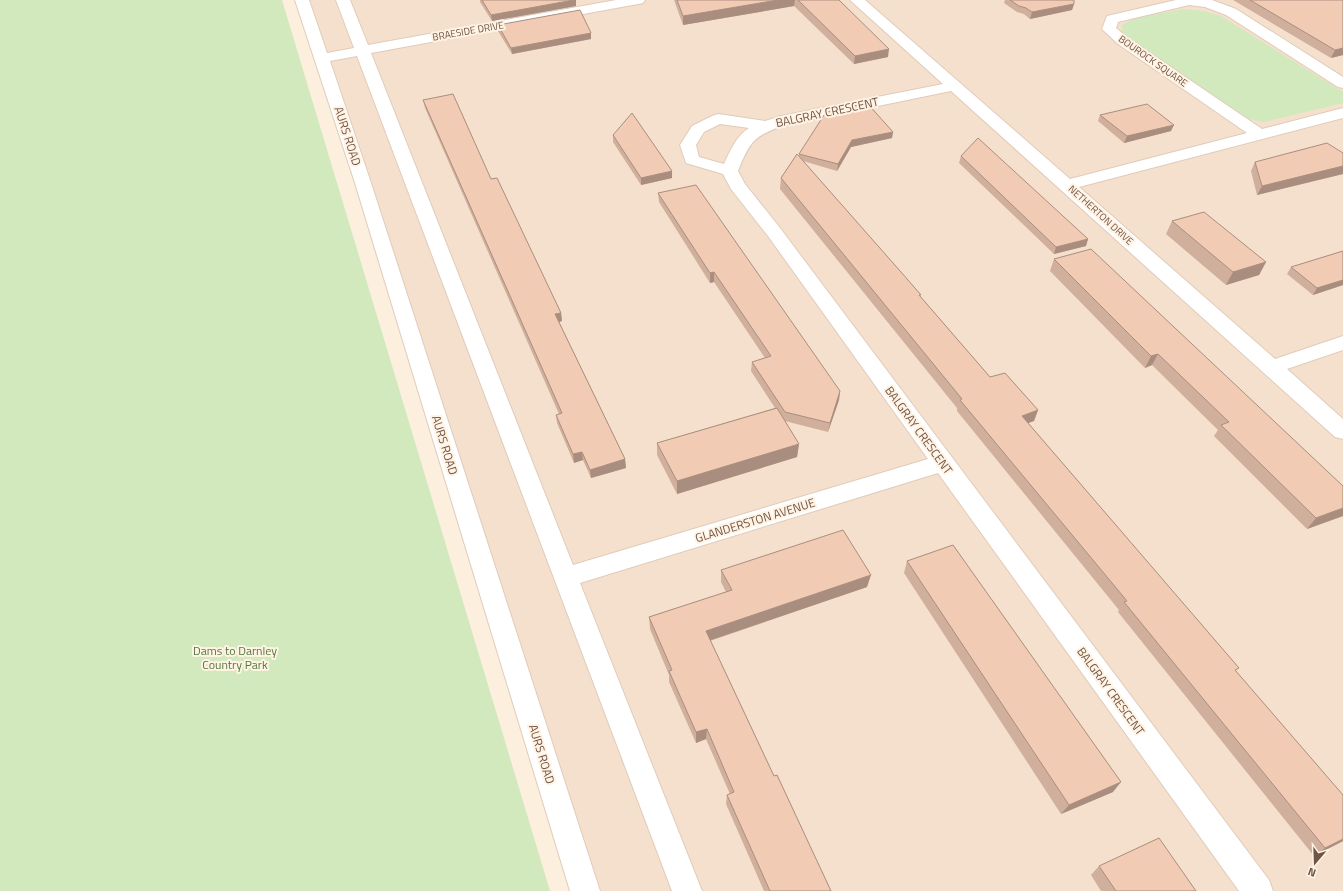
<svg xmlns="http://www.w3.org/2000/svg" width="1343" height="891" font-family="'Titillium Web',sans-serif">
	<rect width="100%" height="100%" fill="#fcefde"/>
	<path fill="#f4e0cc" d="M304,0h1039v891h-758z"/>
	<path fill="#d1e9bd" d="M0,0h282l268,891h-550z
		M1183,9l21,2 17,5 122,76v11l-79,19 -20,-4 -108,-75 -14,-12v-6l14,-7z"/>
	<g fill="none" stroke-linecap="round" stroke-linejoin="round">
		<g stroke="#e0cbba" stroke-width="2">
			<path id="minor" d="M295,0h14l18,53 27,-5 -18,-48h14l18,45 248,-45h29l-2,3 -5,1 -267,49 202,512 355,-106 -160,-223 -37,-47 -8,-15 -37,-11 -6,-18 12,-19 20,-10 6,-2 47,7 16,-5 162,-32 -93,-84h15l205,179 177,-46 -129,-89 -16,-15 5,-13 69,-16h36l24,9 107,68v11l-5,-1 -112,-72 -21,-8 -16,-2 -71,17 -2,6 12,10 134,91 81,-21v10l-264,69 196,172 68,-23v14l-56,19 56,50v20l-8,-2 -384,-346 -166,34c-31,11 -35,16 -47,46l7,13 35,44 489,652 4,11h-34l-301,-418 -358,110 122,308h-30l-315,-835 -27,5 41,122 229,708h-30l-215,-708zM720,124l29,4c-13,8 -19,23 -25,36l-25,-7 -3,-12 8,-13z"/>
		</g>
		<use href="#minor" fill="#fff" fill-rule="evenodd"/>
	</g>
	<path fill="#d0af9c" d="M480,0h96v6l-84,15 -12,-19z
		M674,0h165l49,57 -34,7 -60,-58 -111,19z
		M1005,0h69v4l-2,6 -42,9 -6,-5 -7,-2 -13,-9z
		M1233,0h110v55l-12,3z
		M498,25l93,14 -79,15 -14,-23z
		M423,100l68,79 70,134 1,8 -3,1 66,137 1,9 -35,10 -8,-18 -9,3 -17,-40 -1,-8 3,-1 -134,-306z
		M1100,115l71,16 -47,12 -26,-22z
		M893,132l-1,6 -41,9 -14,24 -34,-10 187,216 48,33 -4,11 -6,2 208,248 107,170 -29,15 -196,-244 1,-2 -162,-199v-3l-177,-219 1,-11 18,-21v-3z
		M613,135l59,43 -31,7 -28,-43z
		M1343,153v21l-86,21 -6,-24 4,-9z
		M961,156l127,83 -2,7 -32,8 -95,-91z
		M658,193l182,198 -1,9 -11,32 -43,-11 14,23 -2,13 -120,37 -20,-39v-12l118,-35 -24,-37 1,-9 13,-4 -51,-76 -4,1 -51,-81z
		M1172,221l94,41 -7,13 -33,10 -60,-51z
		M1343,251v34l-30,10 -26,-21 4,-7z
		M1054,259l289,257 -36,13 -93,-93 4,-6 -66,-65 -7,3 -95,-97z
		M907,561l206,231 -52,22 -157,-241z
		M721,570l146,17 -157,54 64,135 57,115h-67l-38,-87 1,-9 3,-1 -24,-55 -10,4 -27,-61v-7l-19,-46 -1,-12 77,-25 -5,-10z
		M1099,866l97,25h-95l-10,-16z"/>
	<path fill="#a98e7f" d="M574,0h2v6l-84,15 -1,-6z
		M778,0h17l-1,6 -111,19v-9z
		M1074,4l-2,6 -42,9 2,-7z
		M591,33v6l-79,15 -1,-6z
		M1343,48v7l-12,3 4,-8z
		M889,49l-1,8 -34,7 1,-8z
		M1174,125l-3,6 -47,12 3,-7z
		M893,132l-1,6 -41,9 -14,24 1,-7 14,-24z
		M1343,166v8l-86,21 5,-9z
		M672,171v7l-31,7v-7z
		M1088,239l-2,7 -32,8 2,-7z
		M1266,262l-7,13 -33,10 7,-13z
		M714,272v10l-4,1v-10z
		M1343,280v5l-30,10 4,-7z
		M561,313l1,8 -6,2 -1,-9z
		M1158,354l-6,11 -7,3 6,-12z
		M840,391l-1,9 -11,32 2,-9z
		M1038,410l-4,11 -17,6 5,-11z
		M799,444l-2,13 -120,37v-13z
		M582,452l1,8 -9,3 -1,-9z
		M625,459l1,9 -35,10 -1,-8z
		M1343,508v8l-36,13 9,-11z
		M871,575l-4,12 -162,55 1,-11z
		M707,729l-1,10 -10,4v-11z
		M1121,782l-8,10 -52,22 8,-9z
		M1343,839v2l-29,15 11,-8z"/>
	<path fill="#f2cbb5" stroke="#a98e7f" d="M482,0h92l-83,15z
		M677,0h101l-95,16z
		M798,0h41l50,49 -34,7z
		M1010,0h64v4l-42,8 -6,-4 -7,-2z
		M1250,0h93v48l-8,2z
		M580,10l11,23 -80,15 -13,-23z
		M453,94l38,85 6,-1 64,135 -6,1 70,145 -35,11 -8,-18 -9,2 -17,-39 6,-2 -139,-313z
		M867,103l26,29 -41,8 -14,24 -39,-10 27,-42z
		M1147,104l27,21 -47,11 -27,-21z
		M632,113l40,58 -31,7 -28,-43z
		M978,138l110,101 -32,8 -95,-91z
		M1327,143l16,10v13l-81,20 -7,-24z
		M797,154l104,118 20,23h-2l71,82 15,-4 33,37 -16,6 217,252 -4,2 108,125v44l-18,9 -201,-246 3,-1 -167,-201 2,-1 -181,-221z
		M696,185l144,206 -10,32 -45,-11 -33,-50 19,-6 -57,-84 -4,1 -52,-80z
		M1204,212l62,50 -33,10 -61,-51z
		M1091,249l252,237v22l-27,10 -95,-93 8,-3 -71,-68 -7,2 -97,-97z
		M1343,251v29l-26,8 -26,-21z
		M777,408l22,36 -122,37 -20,-38z
		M843,530l28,45 -165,56 68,145 3,-1 54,116h-61l-43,-96 7,-3 -27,-63 -11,3 -27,-61 3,-1 -23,-53 83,-27 -11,-20z
		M953,545l168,237 -52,23 -162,-244z
		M1159,838l37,53h-80l-17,-25z"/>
	<g text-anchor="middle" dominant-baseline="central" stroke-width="4" stroke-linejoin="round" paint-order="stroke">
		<g font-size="10" fill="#725446" stroke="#fff3e4">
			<text transform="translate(468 31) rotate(-10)">BRAESIDE DRIVE</text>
			<text transform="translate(1153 61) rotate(35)">BOUROCK SQUARE</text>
			<text transform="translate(1101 215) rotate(42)">NETHERTON DRIVE</text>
		</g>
		<g font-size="12" fill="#725446" stroke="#fff3e4">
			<text transform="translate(827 112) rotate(-12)">BALGRAY CRESCENT</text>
			<text transform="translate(348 136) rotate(72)">AURS ROAD</text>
			<text transform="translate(919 430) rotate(54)">BALGRAY CRESCENT</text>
			<text transform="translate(445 445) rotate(73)">AURS ROAD</text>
			<text transform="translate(755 520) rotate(-17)">GLANDERSTON AVENUE</text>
			<text transform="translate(1111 691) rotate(54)">BALGRAY CRESCENT</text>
			<text transform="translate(542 754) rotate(73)">AURS ROAD</text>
		</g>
		<g font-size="12" fill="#52783f" stroke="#fff3e4">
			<text x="235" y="650">Dams to Darnley<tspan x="235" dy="14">Country Park</tspan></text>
		</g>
	</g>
	<g transform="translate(1315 863) rotate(199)" stroke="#fff3e4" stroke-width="3" paint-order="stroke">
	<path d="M0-3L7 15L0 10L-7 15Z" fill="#725446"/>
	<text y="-6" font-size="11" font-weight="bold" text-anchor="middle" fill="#725446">N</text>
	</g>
</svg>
